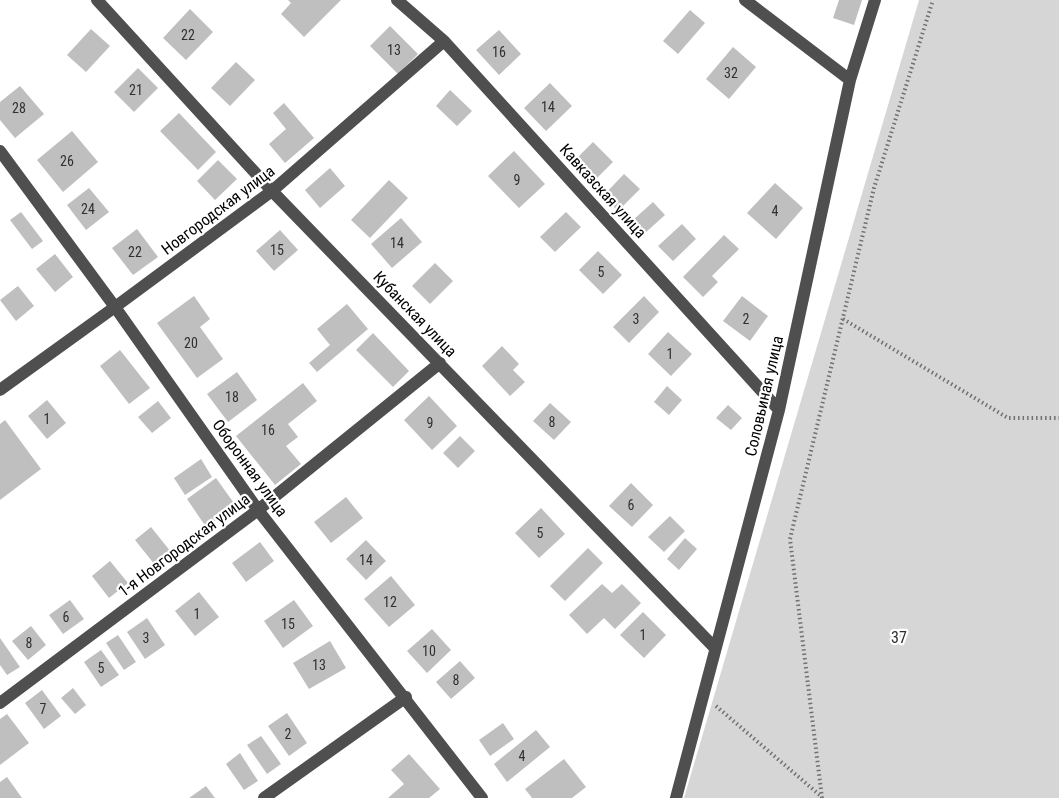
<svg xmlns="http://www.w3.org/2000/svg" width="1059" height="798" font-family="'Roboto Condensed',sans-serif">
	<rect width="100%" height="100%" fill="#fff"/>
	<path fill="#d6d6d6" d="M919,0h140v798h-375z"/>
	<path fill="#bfbfbf" d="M288,0h53l-37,37 -23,-23 10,-11z
		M839,0h23l-8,25 -21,-7z
		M190,9l23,23 -27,28 -23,-22z
		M690,10l15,13 -27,31 -15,-13z
		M390,26l28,28 -20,20 -28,-28z
		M91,29l19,17 -24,26 -19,-17z
		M499,30l22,24 -22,21 -23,-25z
		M733,47l23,20 -27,32 -23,-20z
		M236,62l19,18 -25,26 -19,-18z
		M138,68l20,20 -24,24 -20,-20z
		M550,83l22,23 -26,25 -22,-23z
		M20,86l24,28 -29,24 -15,-18v-18z
		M450,90l22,21 -15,15 -21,-20z
		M284,103l30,35 -29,25 -16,-19 17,-15 -13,-16z
		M179,113l37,39 -18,18 -38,-39z
		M72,131l26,31 -35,30 -26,-32z
		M593,142l20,20 -21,21 -20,-20z
		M514,151l31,33 -26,24 -31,-32z
		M218,160l19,19 -22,21 -18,-19z
		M330,168l15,18 -25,22 -15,-18z
		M624,174l16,15 -22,22 -15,-15z
		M389,180l19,18 -38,40 -19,-18z
		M775,183l28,25 -27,31 -29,-26z
		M89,188l20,24 -23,18 -19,-25z
		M653,202l12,13 -20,18 -12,-13z
		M21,212l22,29 -11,8 -22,-29z
		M566,212l15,15 -26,25 -15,-15z
		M401,218l21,24 -30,26 -21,-24z
		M682,224l14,15 -23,22 -15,-15z
		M137,229l21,28 -25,18 -21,-27z
		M280,230l18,20 -24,21 -18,-20z
		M724,235l15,14 -27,27 6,6 -15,15 -20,-20z
		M598,251l24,24 -19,19 -24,-24z
		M55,254l18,23 -18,15 -19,-23z
		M435,263l18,18 -23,23 -18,-18z
		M18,286l16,20 -18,15 -16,-21z
		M194,296l16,23 -10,8 23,32 -26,19 -40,-55z
		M644,296l15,16 -30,31 -16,-16z
		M742,296l26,20 -18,25 -27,-20z
		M347,304l21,25 -51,43 -8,-9 21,-18 -13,-16z
		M668,332l24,22 -21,22 -23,-22z
		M373,333l36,38 -16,16 -37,-37z
		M502,346l17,18 -6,6 12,12 -15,14 -28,-30z
		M120,350l30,38 -21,16 -29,-38z
		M237,372l20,28 -29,22 -21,-28z
		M303,383l14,18 -29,23 10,13 -12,9 15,18 -26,21 -39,-49z
		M667,386l15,14 -13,15 -15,-13z
		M429,396l28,30 -25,24 -28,-30z
		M47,400l19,23 -19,16 -19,-23z
		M158,401l13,17 -19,15 -14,-16z
		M550,403l21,19 -17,18 -21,-19z
		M728,405l14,13 -11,12 -15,-12z
		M5,420l36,49 -41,31v-76z
		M460,436l15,15 -17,17 -15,-15z
		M201,459l11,18 -27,18 -11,-17z
		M216,478l20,28 -30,21 -19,-28z
		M631,483l22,22 -21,22 -23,-21z
		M346,497l17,21 -32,25 -17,-21z
		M541,508l24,26 -26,24 -24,-25z
		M670,516l15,15 -21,21 -16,-15z
		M151,527l20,25 -16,13 -20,-25z
		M685,538l12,11 -18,21 -12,-11z
		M366,540l20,21 -20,19 -20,-21z
		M260,542l14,19 -28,21 -14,-19z
		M588,548l15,15 -38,38 -15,-15z
		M110,561l18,22 -19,15 -17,-22z
		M391,576l24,29 -26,22 -25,-28z
		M602,584l10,9 10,-9 19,19 -26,26 -11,-11 -17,16 -18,-19z
		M199,592l20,25 -24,19 -20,-25z
		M70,600l14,19 -21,15 -14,-19z
		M294,600l19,26 -30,22 -19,-27z
		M643,612l23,23 -22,23 -24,-23z
		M147,618l18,27 -20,14 -18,-27z
		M31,626l15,19 -18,15 -16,-19z
		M432,629l19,21 -24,23 -20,-22z
		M118,635l18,27 -12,8 -18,-27z
		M0,638l20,29 -13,8 -7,-10z
		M330,641l16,27 -37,21 -16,-26z
		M101,650l18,25 -18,12 -17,-25z
		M460,661l15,17 -24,21 -15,-17z
		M73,688l13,17 -11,9 -14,-16z
		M42,690l19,26 -17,13 -19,-26z
		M287,713l20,30 -18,13 -21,-30z
		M7,714l22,29 -29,22v-46z
		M503,723l11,16 -24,17 -11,-16z
		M536,730l14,17 -43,35 -13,-18z
		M261,736l20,28 -14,10 -20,-29z
		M240,753l18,28 -14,9 -18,-26z
		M409,754l31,35 -11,9h-41l16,-14 -13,-14z
		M564,759l22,28 -14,11h-40l-7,-9z
		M7,777l15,21h-22v-16z
		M206,786l9,12h-26z"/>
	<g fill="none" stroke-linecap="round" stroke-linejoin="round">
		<path stroke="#717171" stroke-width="4" stroke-dasharray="1.5 3" stroke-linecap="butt" d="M843,319l165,99h51
			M716,706l106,91
			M822,798l-32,-259 84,-351 59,-188"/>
		<path stroke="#4f4f4f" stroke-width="12" d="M97,0l175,191 443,457
			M397,0l47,41 335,369
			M745,0l105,80
			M0,151l115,156 143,203 224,288
			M0,390l115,-83 157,-116 172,-150
			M0,703l258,-193 182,-147
			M264,798l142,-101
			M676,798l103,-388 71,-330 25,-80"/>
	</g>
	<g text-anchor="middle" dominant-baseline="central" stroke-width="4.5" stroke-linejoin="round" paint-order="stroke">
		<g font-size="14" fill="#303030">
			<text x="188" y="35">22</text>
			<text x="394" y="50">13</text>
			<text x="499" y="52">16</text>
			<text x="731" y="73">32</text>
			<text x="136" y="90">21</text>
			<text x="548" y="107">14</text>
			<text x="19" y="108">28</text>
			<text x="67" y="161">26</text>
			<text x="517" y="180">9</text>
			<text x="88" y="209">24</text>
			<text x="775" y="211">4</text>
			<text x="397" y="243">14</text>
			<text x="277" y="250">15</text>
			<text x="135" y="252">22</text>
			<text x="601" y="272">5</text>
			<text x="636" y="319">3</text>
			<text x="746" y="319">2</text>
			<text x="191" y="343">20</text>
			<text x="670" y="354">1</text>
			<text x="232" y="397">18</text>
			<text x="47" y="419">1</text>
			<text x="552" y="422">8</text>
			<text x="430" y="423">9</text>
			<text x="268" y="430">16</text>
			<text x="631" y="505">6</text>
			<text x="540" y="533">5</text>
			<text x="366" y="560">14</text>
			<text x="390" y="602">12</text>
			<text x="197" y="614">1</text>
			<text x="66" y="617">6</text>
			<text x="288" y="624">15</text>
			<text x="643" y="635">1</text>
			<text x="146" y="638">3</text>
			<text x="29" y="643">8</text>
			<text x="429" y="651">10</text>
			<text x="319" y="665">13</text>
			<text x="101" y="668">5</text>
			<text x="456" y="680">8</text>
			<text x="43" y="709">7</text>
			<text x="288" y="734">2</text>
			<text x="522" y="756">4</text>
		</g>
		<g font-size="16" fill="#000" stroke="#fff">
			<text transform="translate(603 191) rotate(48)">Кавказская улица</text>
			<text transform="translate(218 210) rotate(-37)">Новгородская улица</text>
			<text transform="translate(415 314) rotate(46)">Кубанская улица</text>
			<text transform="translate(764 396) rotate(-77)">Соловьиная улица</text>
			<text transform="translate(250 468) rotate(54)">Оборонная улица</text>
			<text transform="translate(184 545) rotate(-37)">1-я Новгородская улица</text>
		</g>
		<g font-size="16" fill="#2d2d2d" stroke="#fff">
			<text x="899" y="637">37</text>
		</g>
	</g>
</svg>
